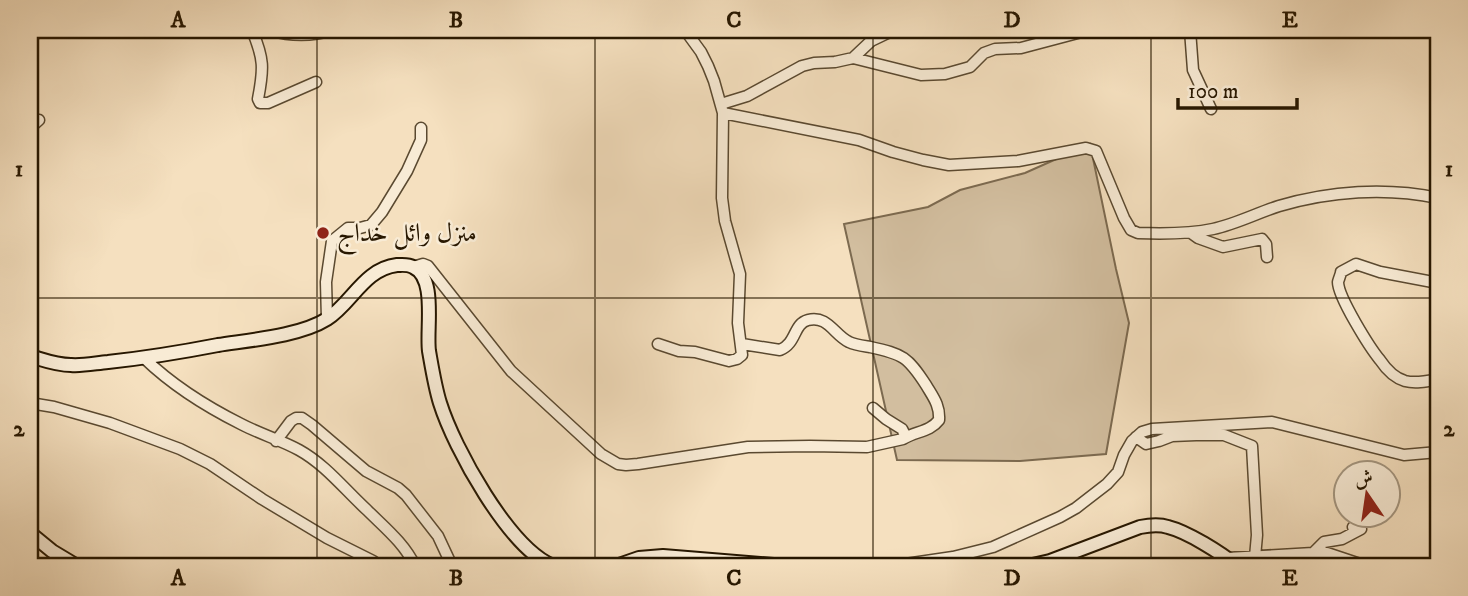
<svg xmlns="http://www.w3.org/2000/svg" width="1468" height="596" font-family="'IM FELL DW Pica',Amiri,serif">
	<rect width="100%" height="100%" fill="#f5e0bf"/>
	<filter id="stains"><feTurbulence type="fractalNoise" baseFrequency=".00286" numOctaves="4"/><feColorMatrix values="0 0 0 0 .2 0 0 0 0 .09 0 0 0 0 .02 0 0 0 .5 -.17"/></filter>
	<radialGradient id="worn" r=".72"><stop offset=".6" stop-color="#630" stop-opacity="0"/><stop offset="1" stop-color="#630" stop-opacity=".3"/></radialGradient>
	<path fill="#d2be9f" stroke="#7c6a50" stroke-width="2" d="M1090,144l26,125 13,54 -23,131 -86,7 -123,-1 -53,-236 84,-17 32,-17 65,-17z"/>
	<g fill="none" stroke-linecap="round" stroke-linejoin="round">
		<g stroke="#5a4930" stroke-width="13">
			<path id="street" d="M252,30c12,29 12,38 6,69l2,4h8l48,-21
				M271,30c21,7 42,6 63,0
				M1190,30l3,40 18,39
				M30,38l11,-8
				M853,58l68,17 24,-1 25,-7 14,-14 11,-4 26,-1 68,-18
				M721,104l26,-8 55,-30 12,-3 21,-1 18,-4 18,-17 23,-11
				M723,113l136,27 34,12 30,8 26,5 69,-4 68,-13 10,3 28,67 7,12 7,3c25,1 51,1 75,-4 23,-5 44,-16 66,-23 51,-15 107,-19 159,-8
				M30,128l9,-8
				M1191,233l7,5 25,9 39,-8 4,5 1,13
				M413,267l10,-3 5,2 83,105 90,83 17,10 8,1 12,-1 110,-17 62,-1 57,1 36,-8c13,-8 27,-7 36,-19 1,-15 -6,-23 -13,-35 -18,-28 -23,-31 -56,-38 -6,-1 -15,-2 -21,-5 -15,-7 -21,-27 -41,-22 -15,4 -11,23 -28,30l-38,-6
				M1438,283l-58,-11 -24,-8 -15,8c0,2 -3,9 -3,10 0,15 32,66 42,78 6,9 15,18 25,21 11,3 23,0 33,-2
				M327,319l-1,-37 6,-41 16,-13h12l11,-3 11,-13 25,-41 14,-31v-12
				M658,344l21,7 16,1 34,9 8,-2 5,-4 -4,-32 2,-49 -15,-53 -3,-23 1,-85 -9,-32 -6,-15 -7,-14 -16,-22
				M144,358c28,27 63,49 97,66 19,10 40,16 58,26 27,15 46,40 68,60 18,18 37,33 48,56
				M30,403l24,4 56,16 70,26 30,15 52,35 65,39 46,23 7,5
				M873,408l13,11 16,10 4,8
				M1136,437l10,7 13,-3 13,-5 24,-1h28l28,11 5,89 -2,22
				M276,441l15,-20 5,-3h6l10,7 54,46 32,17 8,7 32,41 14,30
				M1313,553l11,-11 18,-3 19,-10 -8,-2
				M1227,558l86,-5h14l39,13
				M892,566l61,-9 40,-10 67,-30 16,-9 31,-24 11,-12 6,-17 8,-14 10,-9 10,-3 120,-7 132,33 34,-3"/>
		</g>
		<g stroke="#271700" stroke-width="16">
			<path id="secondary" d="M30,356c14,4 26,9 41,9 12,1 25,-2 37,-3 37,-4 74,-10 110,-17 32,-5 82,-9 109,-26 25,-16 37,-50 70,-54 5,0 11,-1 16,2 24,10 13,62 16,84 3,17 6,36 11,52 14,45 69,145 113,163
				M30,533l22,18 25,15
				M616,566l23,-8 24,-2 123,10
				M1028,566l22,-5 90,-34c10,-2 19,-3 28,0 20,5 53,26 69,39"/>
		</g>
		<use href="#street" stroke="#f8ebd5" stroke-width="10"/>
		<use href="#secondary" stroke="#f8ebd5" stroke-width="12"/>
	</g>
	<path fill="none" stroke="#271700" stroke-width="2" stroke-opacity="0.55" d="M317,30v536M595,30v536M873,30v536M1151,30v536M30,298h1408"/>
	<circle fill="#8f2418" stroke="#f8ebd5" stroke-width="2.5" cx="323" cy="233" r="7"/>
	<g text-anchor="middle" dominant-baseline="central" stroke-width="5" stroke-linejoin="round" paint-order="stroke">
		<g font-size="26" fill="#271700" stroke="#f8ebd5" text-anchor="start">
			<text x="337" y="233">منزل وائل خداج</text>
		</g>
	</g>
	<rect width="1468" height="596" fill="none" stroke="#f5e0bf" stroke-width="77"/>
	<g transform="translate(1367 494) rotate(347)"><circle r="33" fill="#f8ebd5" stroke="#a49680" stroke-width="2"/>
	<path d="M0-5L12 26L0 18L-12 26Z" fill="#8f2418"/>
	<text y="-10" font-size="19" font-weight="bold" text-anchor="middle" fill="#271700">ش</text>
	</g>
	<path d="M1178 98v10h119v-10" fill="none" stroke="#271700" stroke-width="3.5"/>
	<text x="1188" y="98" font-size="21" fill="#271700" stroke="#f8ebd5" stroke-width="5" paint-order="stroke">100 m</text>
	<rect x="38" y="38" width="1392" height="520" fill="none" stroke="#271700" stroke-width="2.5"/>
	<g font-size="23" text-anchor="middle" font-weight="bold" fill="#271700">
		<text x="178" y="27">A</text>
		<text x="456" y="27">B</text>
		<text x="734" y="27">C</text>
		<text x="1012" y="27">D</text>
		<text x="1290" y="27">E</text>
		<text x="19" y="176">1</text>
		<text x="1449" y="176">1</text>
		<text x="19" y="436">2</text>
		<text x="1449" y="436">2</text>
		<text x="178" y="585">A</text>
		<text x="456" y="585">B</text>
		<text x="734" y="585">C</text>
		<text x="1012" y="585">D</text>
		<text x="1290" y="585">E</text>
	</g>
	<rect width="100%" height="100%" filter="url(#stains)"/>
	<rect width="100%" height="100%" fill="url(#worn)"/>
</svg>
